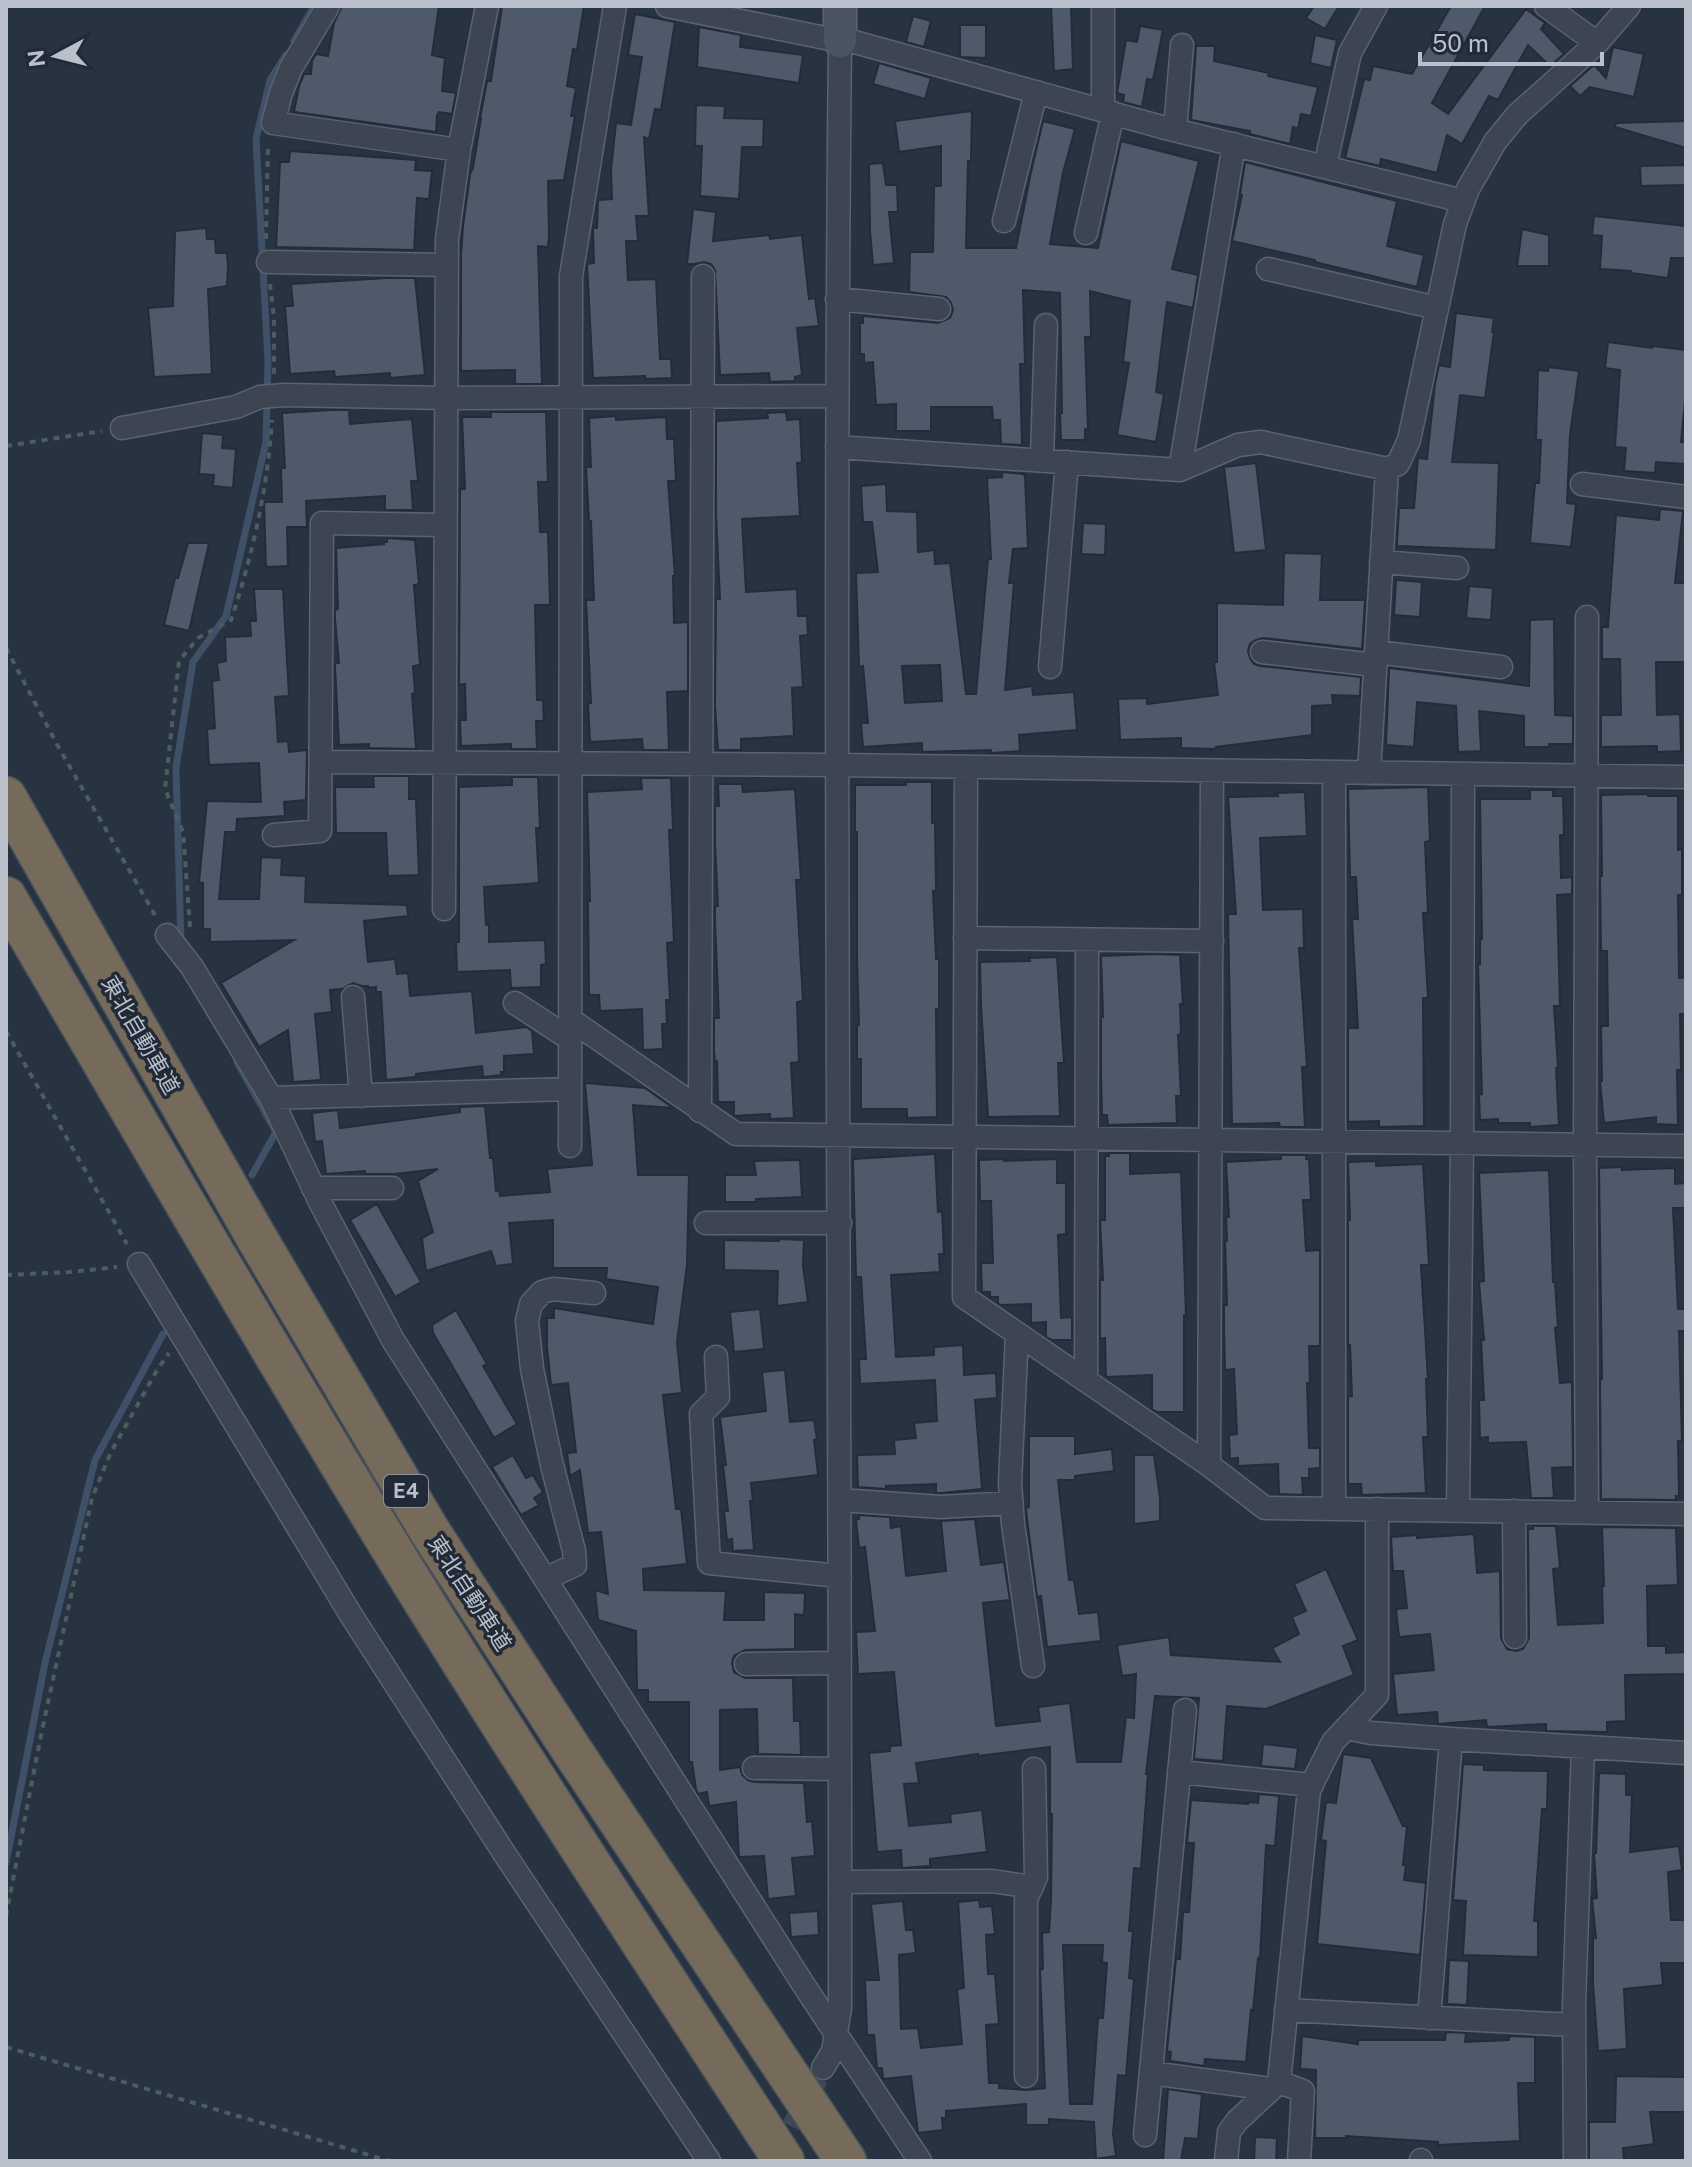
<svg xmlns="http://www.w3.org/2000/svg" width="1692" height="2167" font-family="'Public Sans','Noto Sans JP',sans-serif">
	<rect width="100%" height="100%" fill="#283341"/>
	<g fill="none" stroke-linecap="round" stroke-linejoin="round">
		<path stroke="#3f5069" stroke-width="7" d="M294,41l20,-35
			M181,944l-5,-176 17,-106 33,-46 40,-174 2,-81 -12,-222 14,-59 16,-25
			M237,1062l39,70 -24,43
			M6,1863l39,-200 50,-203 68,-126"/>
	</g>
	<path fill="#4e5a69" stroke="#232c38" stroke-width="2" fill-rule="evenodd" d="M342,6h97l-7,49 13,3 -3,33 14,2 -4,21 -13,-2 -2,3 -1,17 -142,-20 5,-26 5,-12h7l1,-13 4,-7 12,2 6,-33z
		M502,6h82l-7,44 -4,-1 -6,37 9,2 -5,28h4l-11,64 -16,1 1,54 -1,12 -10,-1 4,138h-27v-14l-54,1v-116l2,-29 7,-52 3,-6 8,-50h-1l7,-37h4z
		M1051,6h20l2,63 -19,2z
		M1314,6h25l-14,23 -19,-11z
		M1451,6h34l-53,97 16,11 78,-105 19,14 -4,6 23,25 -14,12 -22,-21 -30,55 -9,-4 -27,48 -15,-9 -10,38 -56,-14 -1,7 -35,-8 19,-79 6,1 3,-14 39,8z
		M635,14l40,8 -14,88 -6,-1 -6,30 -5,-2 5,79h-13l2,25h-12l2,39 28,-1 4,80h11l1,19 -26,1 -1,-3 -52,2 -6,-114 7,-1 -1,-32v-3h4l1,-28 14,-1 -1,-30 5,-46 15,2 11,-68 -14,-2z
		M913,16l18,5 -7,26 -18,-5z
		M960,25h26v33l-26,-1z
		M1140,26l23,4 -10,50 -6,-1 -5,28 -19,-5 1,-7 -7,-2 9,-53 11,2z
		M699,27l42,8 -1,12 63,8 -4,28 -102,-16z
		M1315,35l22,5 -6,28 -21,-5z
		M1196,46h19l-1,15 55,12 -1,3 50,11 -7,29 -10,-2 -3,15 -5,-2 -3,17 -40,-10v-3l-59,-11z
		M1613,47l31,7 -10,43 -44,-10 -10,9 -10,-10 24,-21 12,13z
		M879,63l52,15 -6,21 -52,-15z
		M696,105l29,1 -1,12 40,1 -1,28h-21l-3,52 -39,-3 2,-50h-7z
		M972,111l-1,50h-3l-2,87h50l15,-76 12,-51 32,8 -12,44 -13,71 48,4 23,-107 78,20 -27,108 26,6 -5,33 -26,-6 -11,90 8,2 -8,48 -39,-7 12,-72 -6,-1 7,-61 -40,-10 1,46h-6l3,93 -3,-1v11h-24l-1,-27h2l-2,-120 -37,-3 2,74h-5l2,81 -21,-1 -1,-24h-7l-1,-13h-61v24h-35v-27l-20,1 -3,-43 -9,1v-9h-4v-31h3v-7l75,7 12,-5 3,-8 -2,-7 -5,-6 -37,-5 1,-40h23l1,-66h7v-40l-42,6 -4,-31z
		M1686,121v27l-71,-21 1,-4z
		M290,151l126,9 -1,10 17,1 -3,28 -12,-1 -3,52 -138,-3 4,-85h9z
		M1245,162l152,39 -10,45 37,9 -7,32 -102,-25v-2l-83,-19 10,-46 -2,-1z
		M883,163l3,22h11l1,27h-9l5,51 -21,2 -3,-34 -1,-67z
		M1686,165v20l-45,1 -1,-20z
		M693,209l23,3 -3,29 56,-6 1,4 32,-4 7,64 6,-1 4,28 -22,2 5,47 -7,2v4l-25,1 -1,-9 -49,2 -5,-105 -4,-6 -7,-2 -9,2h-8z
		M1594,216l92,10v32h-15l-3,20 -37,-5v-2l-31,-2 2,-33 -10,-1z
		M206,228l1,11h8l1,14h11l1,14 -1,19 -19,3 4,85 -58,3 -6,-69 25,-2 2,-75z
		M1522,229l27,6v31h-32z
		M387,278h28l10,97 -35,3v-5l-55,4 -1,-6 -44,3 -5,-68h8l-2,-22z
		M1456,313l38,5 -2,14h2l-9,66 -25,-3 -8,67 47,1 -3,87 -99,-4v-3l2,-35h15l4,-50 9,1 8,-75 4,-19 11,2z
		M1608,342l44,6 1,-2 33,4v41l-5,51h5v22l-30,-2 -1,11 -31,-2 2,-23 -11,-1 5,-77 -15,-2z
		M1549,367l30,4 -9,64 -3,68 9,1 -5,43 -41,-4 5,-60h4l2,-43h-5l2,-70 10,1z
		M331,410h18l1,14 62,-5 6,62h-7l2,29h-28v-14l-79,5 1,26h-20l1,39 -22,1 -2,-65h18l-1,-34h4l-3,-55z
		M491,412h55l2,70h-10l2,50h8l2,73h-15l2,95h6l1,21h-8l1,28h-26v-5l-50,2 -1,-26h6l-1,-36 -6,1 1,-196h5l-3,-72h29z
		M786,412l1,8 13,-1 2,43 -5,1 3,53 -58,3 4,73 51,-3 1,27h9l1,19 -8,1 3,51 -11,1 2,48 -53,3v11h-23l-3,-45 1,-106h4l-4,-85v-93l52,-3 -1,-5z
		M616,416v4l50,-3 1,22h7l2,42h-8l7,95h-2l1,47 14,-1v69l-21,1 2,58h-26l-1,-11 -52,3 -2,-39h3l-5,-103h8l-3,-79h-2l-3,-54h5l-2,-49z
		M202,433l21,2 -1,13 14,1 -3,39 -20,-2 1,-11 -15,-1z
		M1256,463l10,87 -32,3 -10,-86z
		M1002,472l21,2 2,2 3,72 -15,1 -4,34h5l-9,107 27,-4 1,9 41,-3 3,38 -58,5 1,16 -29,2v-3l-69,2v-9l-59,4 -2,-24h7l-5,-57 -4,1 -3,-94 22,-1 -6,-50h-9l-2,-36 25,-2 1,27 30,1 1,40 16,-2 1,14 15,-1 16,131h10l12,-135h3l-4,-81 15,-1zM940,665l2,36 -37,2 -3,-37z
		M1660,509l23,2 -8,72h11v79h-30l1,53 23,-1 1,37 -24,1v-6l-56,1v-32h20l-1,-56h-18v-32h6l8,-112 43,5z
		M1083,523l23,1 -1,31 -24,-1z
		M387,538l28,2 4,44 -5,1 6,80 -7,1 2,27 -3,1 4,55 -47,-1v-4l-30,1 -4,-78v-4h4l-4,-44v-9l3,-1 -2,-61 48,-4v-2h3z
		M188,543h21l-20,88 -25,-6 11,-47h3z
		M1284,553l38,1 -2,46h45l-3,49 -99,-11 -7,2 -6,4 -2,7 2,7 4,6 6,2 101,11 -1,19 -28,-1 1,10 -21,1v29l-96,12v2l-35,-1v-10l-61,2 -2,-41 29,-1v6l71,-9 -4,-33h3v-59l66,2z
		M1396,580l26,2 -2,35 -26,-2z
		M1469,586l24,2 -2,32 -25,-2z
		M254,589h29l6,107 -14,1 3,45 10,-1 1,11 18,-2 -1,50 -22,2 1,14 -48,3 -1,13h-11l-6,67h40l2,-42 21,1 -1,17 25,1 -1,26 102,3 1,11 -44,5 4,41 27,-3 2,15 11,-1 2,23 62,-5 4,42 50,-6 6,4 2,23 -30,2v16h-3l1,3 -19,2 -1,-11 -66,8v3l-30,3 -5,-88h-5v-5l-8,1v-2h-6l-9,-3 -11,6 -12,1 2,22 -17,2 6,66 -28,2 -5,-52 -29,17 -38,-64 73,-43 -84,2v-13h-7v-46l-4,-1 8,-81 54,1 -2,-39 -50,2 -2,-36 8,-1 -3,-47 7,-1 -2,-17 9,-2 -1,-24 26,-1 -1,-15h6z
		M1554,619l1,96 18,1v28h-24v3h-25v-31l-45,-5 2,40 -23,1 -2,-46 -39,-4 -3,45 -28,-2 3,-77 140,18 1,-66z
		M373,776h36v23h7l3,76 -31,1 -2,-43h-50l-1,-46h39z
		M512,777h26l2,51h-4l3,55 -55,4 2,38h3v17l56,-2 1,24 -5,1v22l-30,1 -1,-18 -53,2 -1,-30h3v-155l53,-2z
		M641,778h30l2,52h-4l5,112 -7,1 3,57h-4l1,24h-5l1,25 -20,1 -1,-41 -42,2 -1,-16h-10l-1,-94h2l-3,-109 55,-3z
		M906,782h26v41h3l1,68h-3l3,68h3v50h-3l1,108 -30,1v-9h-46v-50h-4v-34h2l-2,-67v-126h-2v-47h51z
		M718,784h24l1,8 52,-3 6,91h-5l7,121 -6,1 2,60 -8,1 3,55 -24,1v-5l-36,2v-14h-16l-1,-41h-2l-1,-9v-34h5l-4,-96v-16h3l-3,-64v-36h4z
		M1428,787l2,54 -5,1 3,71h-5l5,85h-5l1,128 -45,1v-6l-31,1v-94h10l-6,-109h6l-2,-42h-6l-2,-88z
		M1530,790h23v6h10l1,39h-4l1,43 11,-1v17l-15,1 3,111h-6l4,62h-2l3,57 -29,2v-4h-32v-4l-18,1 -1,-25 3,-1 -4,-130h2v-25h2l-2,-140h50z
		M1305,792l2,44 -47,2 3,72 40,-1 1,39h-5l8,119h-5l3,60h-25l-1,-4 -47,1 -4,-210h8l-8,-117 50,-1 -1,-3z
		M1648,794v2h30v54l4,-1v46h-4l1,83 7,-1v37h-6l1,56h-4l1,55 -22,-1v-7l-52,6 -4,-41 2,-1 -1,-55h7l-1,-75h-6l-1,-75h2l-1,-81z
		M1154,954l26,1 3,49h-3l1,30 -3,1 3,61h-5l1,27 -69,2 -1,-10h-5l-1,-40v-58h2l-2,-61z
		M1057,957l7,106h-6l2,53 -72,1 -7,-111 -1,-44 50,-1 -1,-3z
		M585,1083l60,5 28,20 -40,-3 5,70h51l-2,90 -10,77 5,51 -19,2 13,114h5l6,55 -44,5 1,21 82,1 -2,29h40v-28l41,1 -1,22 -9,-1v35l-50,1 -11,6 -2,7 2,9 11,6h48l1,43h6l1,34 -43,-1 -1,-45 -37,1v60l20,-3 2,8 6,5 6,2 50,1 3,39 5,-1 3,35 -23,2 4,38 -28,3 -4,-43 -25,1 -3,-55 -27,4 -2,-14 -9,2 -2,-4 -4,-28h-3v-60h-41v-12h-11l-1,-59 -38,-11 -3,-30 13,4 -7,-62 -13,1 -8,-63 -10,6 -3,-23 9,-1 -8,-69 -17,2 -4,-38v-29h7v-10l99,16 5,-37 -52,-8 1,-11h-54v-48l-44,3 4,41 -17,2 -5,-15 -65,20 -4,-33 11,-6 -15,-51 20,-12 -44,5h-29v-3l-39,3 -4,-33 -7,1 -3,-29 26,-3 2,18 120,-16v-5l25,-1 5,52h3l3,33 3,-1 1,6 50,-4 -3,-23 45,-4z
		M1109,1153h21v21l51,-2 5,143h-2v97h-27l-5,-3v-34l-46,2 -1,-39 -5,1v-59h3l-3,-60h5v-64h4z
		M935,1154l3,58 4,-1 2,43h-5l1,18 -49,3 5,82 38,-2v-8l29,-2 1,30 32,-2 1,25 -22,2 7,89 -41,4h-5v-9l-50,2v3l-28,-2 -1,-32 38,-1 -1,-14 22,-2 -2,-15 23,-2 -2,-41 -75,4 -1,-25h7l-5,-82h-5l-3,-118z
		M1281,1155h25v4h3l2,41h-8l3,51 14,-1v96h-11l1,37h-3l2,65h11v20l-11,1v9h-7l1,17 -24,-1 -1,-30 -40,2v-8l-8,1 -1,-24 8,-1 -3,-65 -9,1 -1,-41v-24h3l-2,-64h2l-1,-24h3l-3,-55 55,-3z
		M1004,1159v2l53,-2v24h9v51l-8,1 3,83 11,-1v23h-20l-6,-3v-15l-15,1v-19l-30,1 -3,-2v-6h-8v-5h-8l-1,-29h12l-2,-62h-11l-1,-41z
		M800,1160l2,37 -46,2v3h-31v-27h31l-2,-14z
		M1376,1161v5l47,-2 6,101h-8l7,114h-2l2,58h-5l3,56 -64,2 -1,-11h-13v-87l4,-1 -2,-51h-2v-125h2l-2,-58z
		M1622,1167v3l53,-2v16l10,-1 1,25h-13l5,101h8v22h-7l3,110h-4l1,55h-3v4l-75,-1 -1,-120h2l-3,-211z
		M1549,1170l4,112h2l3,45 -3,1 5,55 12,-1 1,85 -21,1 2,30h-23l-5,-56 -38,1v-6l-8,1 -1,-38h5l-3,-60h3l-5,-58 5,-1 -5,-108z
		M377,1204l44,78 -26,15 -45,-77z
		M779,1239l25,1 -1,26 5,36 -31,4 1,-35 -54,-1v-30l55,1z
		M760,1309l4,40 -30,3 -4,-40z
		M456,1310l31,54 -4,2 34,58 -23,14 -61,-105 -1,-8z
		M785,1370l5,52 24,-2 3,19 -3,1 4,35 -67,8 2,18h-3l4,49 -21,1 -1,-12 -5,1 -3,-29h4l-5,-46h3l-6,-48 46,-6 -4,-39z
		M1029,1436h46v18l37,-5 2,22 -39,5v4h-17l11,100h5l5,34 19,-2 3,29 -54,6 -6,-51 -4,1 -10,-78 -1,-11 3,-1z
		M513,1455l13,23 7,-3 10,17 -9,6 5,7 -18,10 -29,-48z
		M1134,1455h20l6,43v23l-26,3z
		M859,1515l31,2 1,11 10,-2 5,50 40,-5 -5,-50 34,-2 6,46 23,-3 6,38 -27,3 13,123 44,-5 -2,-14 32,-4 7,59h44l5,-45 8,1 2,-44 -14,2 -5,-31 52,-8 2,18 109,7 -8,-14 27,-14 -7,-17 14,-6 -12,-27 32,-15 32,71 -15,6 11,29 -88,34 -39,-3 -4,55 -29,-2 5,-61 -44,-2 -9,78h2l-7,95 -7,-1 -5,63h4l-4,47 5,1 -8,97 -8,-1 -5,59 3,22 -20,3 -2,-37 -45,-3v6h-23v-21l-80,7v7h-4l1,12 -25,3 -7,-57 -28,3 -1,-11h-5l-3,-33h-7l-2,-55h14l-8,-76 32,-3 3,29h7l3,23 -17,2 2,74 17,-1 3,20 41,-4 -5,-55 7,-1 -6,-86 21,-2 1,7 12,-1 3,28 -9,1 2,39h7l4,50 -13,1 3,58h10v5l28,2 18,-2 -5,-118 3,-1 -1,-36 7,-1 2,-33 1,-85h-2v-67l-72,9v-2l-62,9 3,20 -15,1 5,42 42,-4 -1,-8 32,-4 5,42 -57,7v7l-28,2 -1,-18 -24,2 -8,-99 21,-2v-5l11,-1 -7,-73 -36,2 -2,-42 19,-1 -10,-84 -6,1 -3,-28 3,-1zM1063,1945h40l-1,17 5,1 -4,55h-5l-6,86h-22z
		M1533,1526h23l4,42 -7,1 5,56 45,-2 -1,-37h2l-2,-59 74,1 2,57 -31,1 1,60h18v7l20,-1v22l-61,1 1,46 -19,1v10l-61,-1v-7l-59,3 -1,-7 -48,4 -1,-12 -40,3 -4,-41 41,-4 -4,-36 -31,3 -3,-28 11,-1 -4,-37h-10l-2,-34 26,-2v3l57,-4 3,39 23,-2 1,67 6,11 9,2 7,-2 6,-11 -1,-109h5z
		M1263,1744l35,4 -3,21 -34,-3z
		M1343,1754l28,4 32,68h4l-4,39h3l-2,15 22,3 -6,72 -103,-11 9,-103 -5,-1 5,-38 10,1z
		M1463,1764l21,1v5l64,1 -1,38h-5l-8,112h4v36l-75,-2 3,-54 -13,-1z
		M1599,1773l27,1v21h6l-2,57 49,-6 3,24 -14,2 3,48h15v43h-25l2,22 -39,4 3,60 -29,2 -5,-67v-46h3l-4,-39 5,-1 -3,-45h2z
		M1259,1794l20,2 -4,50 -9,-1 -6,114 -2,-1 -5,53 -2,-1 -5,52 -41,-3 -1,7 -34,-5 1,-9 -4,-1 9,-92h4l3,-47h6l5,-69h-7l4,-43 57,4v-2l10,1z
		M818,1911l1,24 -28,2 -2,-24z
		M1449,1960l20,1 -2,44 -20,-1z
		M1446,2032l20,1 -1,9 44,-2v-4l26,1v46h-17l2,58 -82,4v-3l-92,-6v2h-31l1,-68 -16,-1 2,-33 56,8v-4h87z
		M1616,2076l70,1v35h-36l4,32 -31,4 1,13h-35v-39h26z
		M1168,2089l34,5 -4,45 -13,-1 -4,23h-18z
		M1255,2137l22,1 -1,23h-22z"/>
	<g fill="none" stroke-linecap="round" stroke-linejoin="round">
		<path stroke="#3e4856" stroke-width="22" stroke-dasharray="22 11" stroke-linecap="butt" d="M777,2156l46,-88"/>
		<g stroke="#5a636e" stroke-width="25">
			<path id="street" d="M328,6l-37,62 -10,25 -8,30 186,27
				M667,6l173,35c-7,656 1,1312 0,1967l-7,43 -10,17
				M1103,6v104
				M1546,6l51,37
				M840,38l322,89 301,74
				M1175,130l7,-85
				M1325,167l25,-114 26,-47
				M1004,221l32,-129
				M1086,233l27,-120
				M268,262l179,3
				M1268,269l169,39
				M837,299l102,10
				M122,428l114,-21 24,-10 24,-2 163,3 389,-2
				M837,447l343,23 58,-25 23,-3 126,27 11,-5 11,-24 46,-216 13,-35 27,-47 22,-27 80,-72 32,-37
				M1042,460l4,-135
				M1180,470l54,-326
				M1582,484l104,13
				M1381,562l76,6
				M1262,652l113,13
				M1376,652l125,15
				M1050,667l17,-205
				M321,762l516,3 849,12
				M966,767l-2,530 245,168 56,43 421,6
				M1369,773l18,-304
				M274,835l46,-4 2,-308 123,2
				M444,909l3,-670 12,-89 28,-144
				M167,935l25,32 79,131 50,106 72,136 412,647 115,174
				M965,938l247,3
				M353,997l8,99
				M515,1003l55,36
				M571,1020l165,114 950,12
				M271,1098l299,-9
				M700,1111l3,-835
				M570,1146l1,-870 44,-270
				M313,1188h79
				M706,1223h134
				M139,1264l212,351 155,241 203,305
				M1017,1334l-7,149 3,41 20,142
				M716,1357l2,40 -17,17 8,149 131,13
				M1086,1380l1,-440
				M1209,1465l3,-694
				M840,1500l101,7 70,-4
				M1334,1509v-737
				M1458,1510l4,-366 1,-370
				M1514,1511l1,126
				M1587,1512l-2,-367 2,-528
				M545,1579l30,-14 -1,-14 -23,-90 -19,-92 -5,-48 4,-17 11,-12 11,-3 41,4
				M746,1664l94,-1
				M1346,1728l25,5 80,6 235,14
				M754,1768l86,1
				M1179,1772l133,13
				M840,1882l152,-1 40,6
				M1286,2010l288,15
				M1429,2018l22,-279
				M1151,2073l120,16
				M1026,2076v-177l10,-22 -2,-108
				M1279,2082l24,9 -4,70
				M1145,2135l40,-425
				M1421,2160v1
				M1226,2161l3,-29 8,-11 42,-39 30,-292 24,-48 44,-47v-186
				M1575,2161l-1,-157 9,-256"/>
		</g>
		<g stroke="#5a636e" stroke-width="35">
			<path id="secondary" d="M840,41v-35"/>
		</g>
		<g stroke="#47505b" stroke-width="43">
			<path id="highway" d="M6,797l249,438 174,295 146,225 271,406
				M6,897c132,225 262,451 399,674 123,199 251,394 379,590"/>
		</g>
		<path stroke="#4a5e61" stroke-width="4" stroke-dasharray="6 6" stroke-linecap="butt" d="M266,239l2,-95
			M270,284l4,34v57
			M6,446l96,-15
			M6,648l53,100 96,167
			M190,927l-7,-95 -18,-43 14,-128 19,-23 33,-18c21,-62 37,-134 41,-200
			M6,1031l121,213
			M6,1275l64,-3 47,-5
			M6,1916l34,-176 52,-242 19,-46 45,-80 13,-19
			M6,2047l383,114"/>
		<use href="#street" stroke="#3c4551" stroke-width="22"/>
		<use href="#secondary" stroke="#4a5463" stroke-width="32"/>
		<use href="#highway" stroke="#766b5a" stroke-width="40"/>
	</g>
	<g text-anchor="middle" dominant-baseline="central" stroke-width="7" stroke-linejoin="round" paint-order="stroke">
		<rect fill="#212a36" stroke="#8b939e" stroke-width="2" x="384" y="1475" width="44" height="32" rx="6"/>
		<g font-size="20" font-weight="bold" fill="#b9c0cb">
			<text x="406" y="1491">E4</text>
		</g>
		<g font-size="22" fill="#b9c0cb" stroke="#212a36">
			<text transform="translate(141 1035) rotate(60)">東北自動車道</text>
			<text transform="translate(470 1593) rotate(57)">東北自動車道</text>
		</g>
	</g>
	<rect width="1692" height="2167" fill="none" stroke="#b9c0cb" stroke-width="16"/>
	<g transform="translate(56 56) rotate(263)" stroke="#212a36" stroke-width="6" paint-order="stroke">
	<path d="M0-6L14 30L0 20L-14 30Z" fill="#b9c0cb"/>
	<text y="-12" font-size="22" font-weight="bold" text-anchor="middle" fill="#b9c0cb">N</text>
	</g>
	<path d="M1420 52v12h182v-12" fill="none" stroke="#b9c0cb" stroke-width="4"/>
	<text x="1432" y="52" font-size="24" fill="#b9c0cb" stroke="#212a36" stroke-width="6" paint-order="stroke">50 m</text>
</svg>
